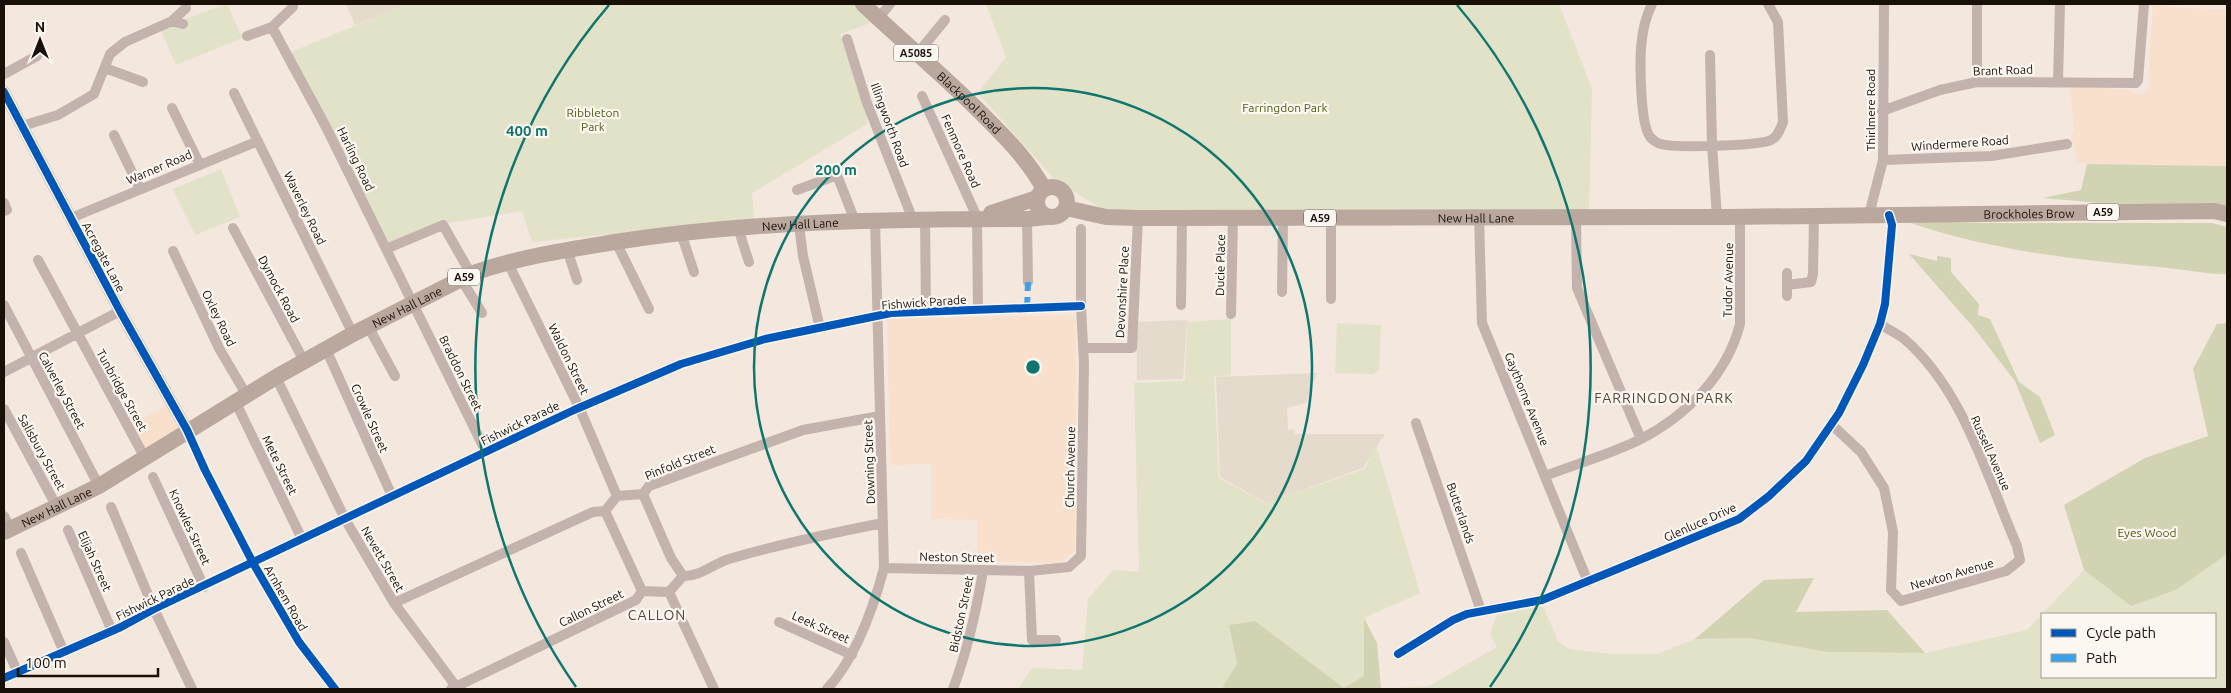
<svg xmlns="http://www.w3.org/2000/svg" width="2231" height="693" font-family="Ubuntu,sans-serif">
	<rect width="100%" height="100%" fill="#f4e7de"/>
	<path fill="#f8e0cd" d="M2153,6l74,4v156l-150,-3 -6,-30 3,-1 -4,-46 59,4 7,4h9l5,-11 -1,-23z
		M1071,315l5,6 -1,229 -11,11 -10,2 -77,-2v-41l-46,-1v-55l-41,1 -3,-146z
		M167,405l11,23 -35,22 -13,-25z"/>
	<path fill="#e5dbcc" d="M346,4h64l-55,21z
		M1187,320l-4,59 -46,1 -1,-58z
		M1317,373l-11,30 -19,5 1,22 6,-1 1,5h90l-22,34 -97,35 -46,-26 -4,-100z"/>
	<path fill="#e1e2c8" fill-rule="evenodd" d="M227,4l15,34 -66,27 -16,-37z
		M408,4h448l17,18 -33,12 26,73 1,17 -115,69 2,27 -222,22 -10,-31 -85,14 -49,20 -97,-193z
		M986,4h573l33,85 -3,121h-485l-49,-30 -77,-87 28,-36z
		M221,169l19,48 -45,18 -22,-46z
		M1231,319v56l-17,2 5,101 46,25 100,-34 11,-24 44,148 -56,25v58l-20,12 -89,-67 -26,4 8,39 -14,22 1,3h-206l14,-21 50,2 6,-71 25,-29 26,2 -5,-189 51,-2 2,-59z
		M1337,323l44,2 -2,45 -6,4 -38,-1z
		M2227,554v135h-846l48,-3 68,-39 -7,-13 7,-19 46,-9 15,35 11,8 42,5h46l38,-15 54,-1 79,14 97,1 102,-23 57,-60 47,36 45,-16zM2042,614h173v63h-173z"/>
	<path fill="#d1d3b3" d="M2087,164l140,2v48l-184,-16 38,-8z
		M1921,221l66,2h225l15,4v47c-23,0 -45,-5 -68,-7 -84,-7 -169,-17 -248,-44z
		M1909,254l28,7v-5l14,2v14l28,32 -1,11 12,4 29,63 21,15 15,38 -15,8 -25,-62 -41,-53z
		M2227,323v231l-51,36 -45,16 -47,-36 -20,-65 81,-47 63,-22 -15,-67 24,-45z
		M1814,578l-18,34 91,-2 38,43 -97,-1 -79,-14 -54,1 69,-59z
		M1364,618l13,25 4,46h-157l-1,-3 14,-22 -8,-39 26,-4 89,67 20,-12z"/>
	<g fill="none" stroke-linecap="round" stroke-linejoin="round">
		<path stroke="#c3b3ac" stroke-width="10" d="M1652,4c-6,12 -10,30 -11,44 -1,17 -1,79 10,90 2,2 6,5 10,6 13,4 97,2 110,-4 7,-3 9,-11 12,-18l-5,-100 -10,-18
			M1977,4v78
			M878,19l12,-15
			M172,21l14,-13
			M272,27l21,-20v-3
			M247,36l25,-9 54,100 160,325
			M847,39l20,64 46,117
			M917,54l28,-34
			M1710,55l2,90 5,72
			M105,68l38,14
			M4,74l33,-18
			M2058,81l2,-77
			M234,93l119,241
			M922,96l55,121 1,92
			M172,108l27,55
			M1882,111l58,-21 37,-8 159,1 2,-3 6,-76
			M22,126l36,-11 36,-21 16,-40 15,-12 47,-21 11,3
			M114,135l26,54
			M1883,160l108,-4 76,-12
			M797,190l40,-15 18,46
			M4,203l3,7 -3,1
			M1869,215l14,-55 1,-156
			M1479,217l3,106 106,259
			M1576,217l1,71 64,151
			M71,218l187,-77
			M1331,218v81
			M925,219l1,92
			M1027,219l1,63
			M799,225l4,31 17,72
			M233,228l71,133
			M738,228l11,34
			M681,233l13,39
			M616,242l33,67
			M386,249l57,-24 28,49
			M567,249l10,31
			M173,251l47,99 26,44
			M38,260l107,198
			M508,263l71,144 38,89
			M1787,273v23
			M461,279l21,34
			M1787,285l24,-3 2,-8 1,-58
			M1282,292l1,-74
			M4,305l95,181
			M1181,305l1,-87
			M1231,314l2,-97
			M368,326l27,50
			M1083,348h49l6,-130
			M326,349l66,147
			M4,372l116,-61
			M276,377l69,142 49,84 64,86
			M235,401l67,138
			M4,409l53,98
			M1416,423l65,188
			M1831,424l30,28 23,36 9,44 -2,58 10,11 105,-30 14,-11 -3,-14c-30,-69 -54,-158 -114,-208 -7,-5 -16,-9 -23,-14
			M187,430l18,40 48,93 46,79 36,47
			M1545,476c31,-12 66,-22 96,-37 45,-23 86,-64 99,-115v-107
			M153,477l51,110
			M643,494l6,-8 154,-56 77,-14
			M643,494l28,64 12,18
			M111,507l43,102 38,80
			M605,511l37,80
			M4,516l7,13
			M68,530l44,101
			M21,553l43,99
			M884,568l145,3
			M642,591l27,1 14,-16c16,1 30,-12 46,-17 51,-15 103,-26 154,-36
			M669,592l45,97
			M394,603l199,-91 12,-1 12,-15 26,-2
			M779,622l73,33
			M1056,640h-24l-3,-69 40,-4 12,-11 3,-192 -3,-58v-77
			M4,642l13,29
			M1398,654l55,-34 14,-6 75,-14 197,-81 30,-23 37,-35 33,-48 24,-48 17,-41 5,-20 7,-79 -3,-10
			M4,678l117,-51 33,-18 420,-199 107,-46 84,-25 126,-26 190,-7
			M451,689l185,-89 6,-9
			M827,689c29,-31 46,-80 57,-121l-9,-349
			M953,689c15,-40 23,-76 30,-118"/>
		<path stroke="#c3b3ac" stroke-width="12" d="M4,92l116,219 67,119"/>
		<g stroke="#baa89e" stroke-width="16">
			<path id="s1" d="M863,4c41,39 86,76 126,117 21,21 41,42 55,68"/>
			<circle cx="1052" cy="202" r="15"/>
			<path id="s2" d="M1066,208l40,9 32,1 590,-1 486,-6 13,3"/>
			<path d="M991,213l46,-15"/>
			<path id="s3" d="M4,532l95,-46 177,-109 77,-43 118,-60c47,-17 95,-24 144,-32 136,-21 275,-23 412,-23l20,-2"/>
		</g>
		<path stroke="#3da1e9" stroke-width="6" stroke-dasharray="12 6" stroke-linecap="butt" d="M1027,309l1,-27"/>
		<g stroke="#fdf7f2" stroke-width="11">
			<path id="cycleway" d="M4,92l116,219 67,119 18,40 48,93 46,79 36,47
				M1398,654l55,-34 14,-6 75,-14 197,-81 30,-23 37,-35 33,-48 24,-48 17,-41 5,-20 7,-79 -3,-10
				M4,678l117,-51 33,-18 420,-199 107,-46 84,-25 126,-26 190,-7"/>
		</g>
		<use href="#cycleway" stroke="#0057b8" stroke-width="8"/>
	</g>
	<g fill="none" stroke="#0f766e" stroke-width="2.5">
		<circle cx="1033" cy="367" r="279"/>
		<path d="M576 687A558 558 0 0 1 609 5M1457 5A558 558 0 0 1 1490 687"/>
	</g>
	<g text-anchor="middle" dominant-baseline="central" stroke-width="4.5" stroke-linejoin="round" paint-order="stroke">
		<g fill="#fdf7f2" stroke="#5d554e" stroke-width="1">
			<rect x="893.5" y="44.5" width="45" height="17" rx="4"/>
			<rect x="2087" y="203.5" width="32" height="17" rx="4"/>
			<rect x="1304" y="209.5" width="32" height="17" rx="4"/>
			<rect x="448" y="268.5" width="32" height="17" rx="4"/>
		</g>
		<g font-size="11" font-weight="bold" fill="#191008">
			<text x="916" y="53">A5085</text>
			<text x="2103" y="212">A59</text>
			<text x="1320" y="218">A59</text>
			<text x="464" y="277">A59</text>
		</g>
		<g font-size="12" fill="#191008" stroke="#fdf7f2">
			<text transform="translate(2003 70) rotate(-2)">Brant Road</text>
			<text stroke="none"><textPath href="#s1" startOffset="145">Blackpool Road</textPath></text>
			<text transform="translate(1870 110) rotate(-90)">Thirlmere Road</text>
			<text transform="translate(890 125) rotate(70)">Illingworth Road</text>
			<text transform="translate(1960 143) rotate(-4)">Windermere Road</text>
			<text transform="translate(961 151) rotate(66)">Fenmore Road</text>
			<text transform="translate(356 159) rotate(64)">Harling Road</text>
			<text transform="translate(159 167) rotate(-23)">Warner Road</text>
			<text transform="translate(305 208) rotate(64)">Waverley Road</text>
			<text stroke="none"><textPath href="#s2" startOffset="964">Brockholes Brow</textPath></text>
			<text stroke="none"><textPath href="#s2" startOffset="411">New Hall Lane</textPath></text>
			<text stroke="none"><textPath href="#s3" startOffset="868">New Hall Lane</textPath></text>
			<text transform="translate(104 257) rotate(62)">Acregate Lane</text>
			<text transform="translate(1220 265) rotate(-89)">Ducie Place</text>
			<text transform="translate(1728 280) rotate(-89)">Tudor Avenue</text>
			<text transform="translate(279 289) rotate(62)">Dymock Road</text>
			<text transform="translate(1122 292) rotate(-87)">Devonshire Place</text>
			<text transform="translate(924 302) rotate(-4)">Fishwick Parade</text>
			<text stroke="none"><textPath href="#s3" startOffset="462">New Hall Lane</textPath></text>
			<text transform="translate(219 318) rotate(64)">Oxley Road</text>
			<text transform="translate(569 359) rotate(64)">Waldon Street</text>
			<text transform="translate(461 373) rotate(64)">Braddon Street</text>
			<text transform="translate(62 390) rotate(62)">Calverley Street</text>
			<text transform="translate(122 390) rotate(61)">Tunbridge Street</text>
			<text transform="translate(1527 399) rotate(68)">Gaythorne Avenue</text>
			<text transform="translate(370 418) rotate(66)">Crowle Street</text>
			<text transform="translate(520 423) rotate(-26)">Fishwick Parade</text>
			<text transform="translate(42 452) rotate(61)">Salisbury Street</text>
			<text transform="translate(1991 453) rotate(66)">Russell Avenue</text>
			<text transform="translate(680 462) rotate(-22)">Pinfold Street</text>
			<text transform="translate(869 462) rotate(-92)">Downing Street</text>
			<text transform="translate(280 465) rotate(64)">Mete Street</text>
			<text transform="translate(1070 467) rotate(-89)">Church Avenue</text>
			<text stroke="none"><textPath href="#s3" startOffset="58">New Hall Lane</textPath></text>
			<text transform="translate(1461 513) rotate(71)">Butterlands</text>
			<text transform="translate(1700 522) rotate(-24)">Glenluce Drive</text>
			<text transform="translate(190 527) rotate(65)">Knowles Street</text>
			<text transform="translate(957 557) rotate(1)">Neston Street</text>
			<text transform="translate(383 559) rotate(60)">Nevett Street</text>
			<text transform="translate(95 561) rotate(66)">Elijah Street</text>
			<text transform="translate(1952 574) rotate(-16)">Newton Avenue</text>
			<text transform="translate(155 598) rotate(-26)">Fishwick Parade</text>
			<text transform="translate(286 598) rotate(60)">Arnhem Road</text>
			<text transform="translate(591 608) rotate(-26)">Callon Street</text>
			<text transform="translate(961 614) rotate(-78)">Bidston Street</text>
			<text transform="translate(821 627) rotate(24)">Leek Street</text>
		</g>
		<g font-size="12" fill="#4e5d11" stroke="#fdf7f2">
			<text x="1285" y="107">Farringdon Park</text>
			<text x="593" y="112">Ribbleton<tspan x="593" dy="14">Park</tspan></text>
			<text x="2147" y="532">Eyes Wood</text>
		</g>
		<g font-size="14" letter-spacing="1" fill="#5b4432" stroke="#fdf7f2">
			<text x="1664" y="398">FARRINGDON PARK</text>
			<text x="657" y="615">CALLON</text>
		</g>
	</g>
	<circle cx="1033" cy="367" r="8" fill="#0f766e" stroke="#fdf7f2" stroke-width="2.5"/>
	<g font-size="15" text-anchor="middle" font-weight="bold" fill="#0f766e" stroke="#fdf7f2" stroke-width="4.5" stroke-linejoin="round" paint-order="stroke">
		<text x="527" y="136">400 m</text>
		<text x="836" y="175">200 m</text>
	</g>
	<rect width="2231" height="693" fill="none" stroke="#191008" stroke-width="10"/>
	<rect x="2041" y="613" width="175" height="65" fill="#fdf7f2" stroke="#a29b94"/>
	<rect x="2051" y="629" width="25" height="8" fill="#0057b8" stroke="#a29b94"/>
	<text x="2086" y="638" font-size="15" fill="#191008">Cycle path</text>
	<rect x="2051" y="654" width="25" height="8" fill="#3da1e9" stroke="#a29b94"/>
	<text x="2086" y="663" font-size="15" fill="#191008">Path</text>
	<g transform="translate(40 40)" stroke="#fdf7f2" stroke-width="4" paint-order="stroke">
	<path d="M0-4L9 19L0 12L-9 19Z" fill="#191008"/>
	<text y="-8" font-size="14" font-weight="bold" text-anchor="middle" fill="#191008">N</text>
	</g>
	<path d="M18 668v8h140v-8" fill="none" stroke="#191008" stroke-width="2.5"/>
	<text x="25" y="668" font-size="15" fill="#191008" stroke="#fdf7f2" stroke-width="4" paint-order="stroke">100 m</text>
</svg>
